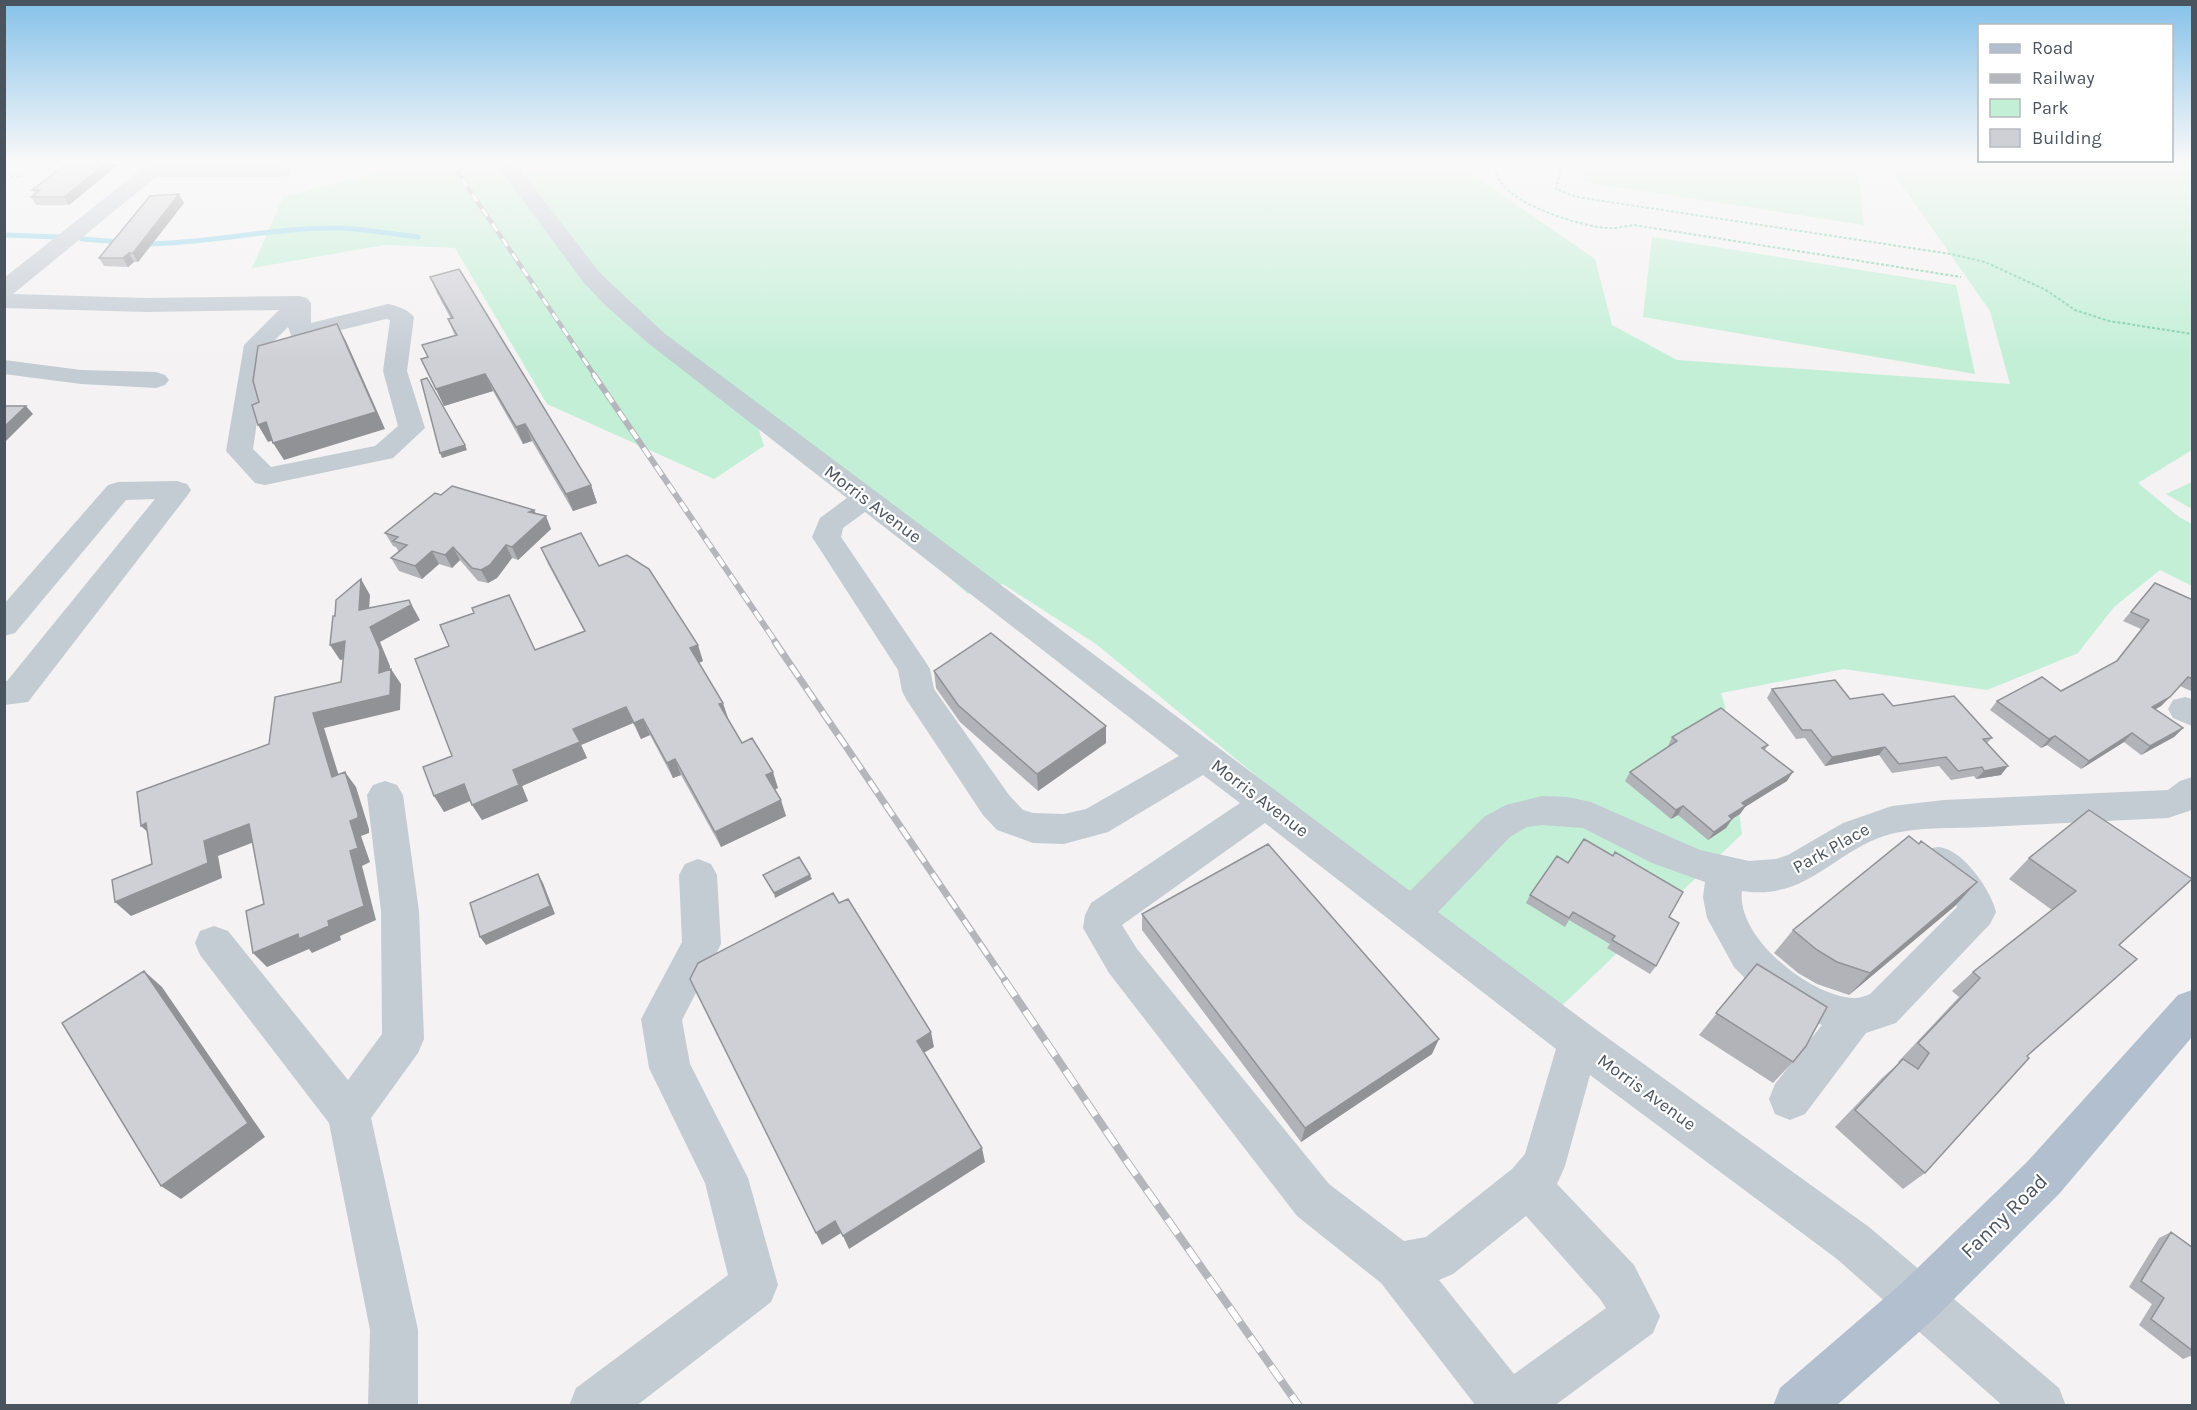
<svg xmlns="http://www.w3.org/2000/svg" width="2197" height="1410" font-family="Karla,sans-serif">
	<rect width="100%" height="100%" fill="#f4f2f2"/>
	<path fill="#c2efd6" d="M380,164h125l11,13 49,-13h906l-4,7 128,88 17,66 65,35 333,24 -20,-73 -103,-147h305v286l-54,33 41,34 13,7v62l-32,-16 -46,37 -36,46 -91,37 -143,-21 -123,24 4,13 17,128 -192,183 -454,-373 -93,-60 -35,10 -218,-191 14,43 -50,33 -167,-75 -92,-156 -70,-3 -133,23 31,-71 101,-26z
		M1588,164h269l7,61 -280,-43z
		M1652,237l304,48 19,89 -332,-57z
		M2192,482v27l-26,-15z"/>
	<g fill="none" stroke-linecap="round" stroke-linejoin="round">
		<path stroke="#91d4eb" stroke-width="5" d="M4,235l56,2
			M82,239l39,3
			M142,244c66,0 132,-17 198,-16 26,1 52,6 78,9"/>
		<path stroke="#7bcda8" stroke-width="2" stroke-dasharray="3 2" stroke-linecap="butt" d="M1494,164c2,8 3,15 9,21 16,21 77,41 103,43 9,1 19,-2 28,-3l327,52
			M1560,164h2l-6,25 21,8 374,57 34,8 61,28 29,20 34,11 83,13
			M11,176h11"/>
		<path fill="#c3cbd3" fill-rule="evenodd" d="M148,164l134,1 7,2 3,4 -3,4 -7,2h-126l-143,117 134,4 152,-2 8,2 4,5v20l77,-19c9,2 20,5 26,13l-7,54 18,57 -32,30 -128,27 -10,-2 -29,-32 18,-106 35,-35 -132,2 -143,-4v-30zM386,319l4,1 -7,51 15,55 -23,20 -104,21 -18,-18 15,-102 20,-20 4,11 8,2z
			M496,164h20l84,109 64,60 746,558 74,-74 22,-12 36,-9 25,1 24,5 109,48 49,11 27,-2 12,-4 55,-32 49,-17 52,-6 224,-10 12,-9 12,-4v33l-24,8c-61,3 -122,6 -183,9 -33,2 -70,-1 -101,9 -51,17 -79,65 -142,55 -6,46 67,104 110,107 6,1 13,-2 18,-4l87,-87c-7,-19 -29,-27 -38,-45l5,-11c4,-1 10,-4 14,-4 24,1 53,43 58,65l-6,12 -94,99 -30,10 -61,81 -15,6 -15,-6 -6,-15 6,-15 47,-59 -53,-22 -35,-36 -27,-49 -4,-21 2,-15 -53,-19 -69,-35 -41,-3 -15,2 -17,10 -72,75 156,116 275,199 190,161 7,18h-63l-166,-147 -247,-184 -25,91 -8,18 77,81 26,51 -7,17 -99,73h-78l-95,-123 -84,-67 -188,-243 -26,-45 2,-13 6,-12 149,-100 -37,-28 -95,57 -44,12 -31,-1 -36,-13 -14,-15 -77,-116 -4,-8 -4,-21 -86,-133 8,-19 27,-20 -199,-155 -43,-38 -21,-22zM865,512l314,244 -93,53 -22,5 -31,-1 -10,-3 -14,-15 -75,-106 -4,-20 -5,-8 -84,-124 2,-9zM1265,823l291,226 -31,105 -13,15 -86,68 -22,4 -75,-57 -192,-235 -15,-24zM1526,1216l74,83 6,9 -92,66 -75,-94 14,-6z
			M4,360l77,10 75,2 9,3 4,5 -4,5 -9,3 -75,-4 -77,-10z
			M177,481l10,3 4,6 -4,6 -159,206 -24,3v-24h3l148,-182 -29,1 -111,133 -11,3v-32l104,-119 10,-3z
			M2185,697l7,2v27l-19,-8 -5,-9 5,-9z
			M385,781l12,4 6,10 16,116 5,128 -6,14 -47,65 47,212v76h-50l2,-76 -41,-207 -129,-168 -5,-12 5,-12 14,-5 14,5 120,149 34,-46 -1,-123 -14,-116 6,-10z
			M698,859l13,5 6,11 4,69 -39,76 8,44 58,114 30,107 -7,17 -135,104h-67l7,-18 152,-113 -23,-92 -56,-115 -8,-49 41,-77 -3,-67 6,-11z"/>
		<path fill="#b2bfcf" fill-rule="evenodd" d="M2192,990v47l-133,157 -123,123 -100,89h-63l7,-18 122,-105 125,-121 151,-167z"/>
		<g stroke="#b4b6bb" stroke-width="4.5">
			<path id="rail-far3" d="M452,164l143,212"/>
		</g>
		<g stroke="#b4b6bb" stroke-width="6">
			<path id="rail-far2" d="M594,375l183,269"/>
		</g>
		<g stroke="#b4b6bb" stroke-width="7">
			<path id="rail-far1" d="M775,642l231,340"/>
		</g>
		<g stroke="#b4b6bb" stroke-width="8">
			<path id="rail" d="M1005,981l120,178 174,247"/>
		</g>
		<use href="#rail-far3" stroke="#fff" stroke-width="3" stroke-dasharray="9" stroke-linecap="butt"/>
		<use href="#rail-far2" stroke="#fff" stroke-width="4" stroke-dasharray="11" stroke-linecap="butt"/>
		<use href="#rail-far1" stroke="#fff" stroke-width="4.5" stroke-dasharray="14" stroke-linecap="butt"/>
		<use href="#rail" stroke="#fff" stroke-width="6" stroke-dasharray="18" stroke-linecap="butt"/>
	</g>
	<path fill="#b2b3b8" d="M119,164l-50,41h-33l-5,-8 4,-3 -3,-4 60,-25z
		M184,203l-46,59h-4l-6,5 -24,-1 -5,-8z
		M430,277l161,208 6,18 -24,8 -41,-70 -9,3 -30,-53 -49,15 -23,-47 7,-2 -6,-12 33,-9 -7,-17h3l-14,-26z
		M441,495l93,15 2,4 15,15 -33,31 -6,-2 -15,20 -9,5 -10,-2 -18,-21 -8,8 -13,-4 -17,15 -23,-8 -8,-13 8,-6 -3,-5 -3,-1 -8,-13z
		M541,548l58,18 104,95 -4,2 29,55 -1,1 15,24 36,45 -3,1 11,27 -65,31 -40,-72 -8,3 -23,-43 -9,4 -8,-16 -52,22 6,13 -65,28 6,15 -46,19 -11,-19 -27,11 8,-56 83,-106 49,-19 -36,-67z
		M2147,592l46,8v92l-13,-6 -19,20 -6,3 28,19 -9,9 -33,18 -17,-13 -43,27 -34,-24 -6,3 -51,-38 7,-9 64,-10 54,-29 26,-33 -18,-8z
		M934,671l172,55v17l-68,48 -78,-69 -24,-34z
		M1772,689l78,10 43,7 99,32 -5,5 14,32 -25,4 -2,-3 -23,4 -12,-14 -47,7 -13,-18 -54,11 -20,-28 -9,1 -29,-41z
		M1672,737l96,8 -3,5 22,31 -42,26 -5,7 -8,5 -6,9 -18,12 -30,-25 -7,4 -46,-38 5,-9 39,-25 -1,-1z
		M2089,810l30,135 -92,111 -102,117 -22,16 -68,-62 47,-49 17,-15 -1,-1 61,-65 -7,-6 21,-19 79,-62 -43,-31 20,-21z
		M1530,895l139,22 -13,49 -6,8 -43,-26 3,-4 -41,-24 -4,7 -39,-24z
		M1955,906l-106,89 -32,-11 -19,-11 -24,-20 19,-23z
		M1142,914l290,140 -131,88 -159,-212z
		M1757,964l36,98 -20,21 -74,-48z
		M2171,1232l22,16v107l-10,4 -44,-34 13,-21 -23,-17 30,-49z"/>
	<path fill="#919296" d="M105,164h14l-50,41 -5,-8z
		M179,194l5,9 -46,59 -5,-9z
		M129,253l5,9 -6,5 -5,-9z
		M337,324l9,17 39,88 -101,31 -11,-17z
		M485,374l8,17 -49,15 -8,-17z
		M26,406l7,8 -27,27 -2,-1v-13z
		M266,422l11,17 -9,3 -10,-17z
		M525,424l7,17 -9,3 -7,-17z
		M465,445l2,5 -25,8 -2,-5z
		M591,485l6,18 -24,8 -7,-17z
		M534,510l6,12 6,-6 5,13 -33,31 -6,-13 17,-35z
		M506,545l6,13 -15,20 -9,5 -7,-13z
		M453,547l7,13 -8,8 -7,-13z
		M432,551l7,13 -17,15 -7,-13z
		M361,579l9,16 -2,31 -9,-16z
		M409,600l11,20 -40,22 10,24 -1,23 -10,-16 -9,-46z
		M345,641l10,16 -15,3 -10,-15z
		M698,645l5,16 -7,3 -6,-16z
		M391,669l10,15 -1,26 -76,18 20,64 -12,-15 -19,-64z
		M2170,697l-9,9 -17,10 8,-9z
		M723,703l5,15 -4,2 -5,-16z
		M626,707l7,16 -52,22 6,13 -65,28 6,15 -46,19 -10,-15 41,-35 60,-41z
		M643,719l7,16 -9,4 -7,-16z
		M1106,726v17l-68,48 -1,-17z
		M2183,728l-9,9 -33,18 9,-9z
		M2132,733l-8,9 -43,27 8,-8z
		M2055,736l-8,9 -6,3 8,-9z
		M1885,747l-6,8 -54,11 7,-9z
		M675,759l6,16 -8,3 -6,-15z
		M2008,766l-7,9 -25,4 8,-8z
		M345,772l11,15 13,42v4l-8,3 9,26 -8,4 14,54 -36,16 1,4 -29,13 -3,-4 -42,18 -14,-14 75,-32 22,-70v-30z
		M773,772l5,16 -7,3 -5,-16z
		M1793,772l-6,9 -42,26 -5,7 -8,5 -6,9 -18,12 6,-8 28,-29z
		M464,784l10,15 -30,13 -10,-16z
		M781,800l5,16 -65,31 -6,-15z
		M1683,806l-5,9 -7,4 5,-9z
		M146,823l10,17 -15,-14z
		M249,824l13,15 -44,17 4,22 -91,38 -16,-14 89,-61z
		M538,874l5,9 12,31 -69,31 -6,-8z
		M810,875l2,4 -37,19 -1,-5z
		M1977,882l-22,24 -106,89 21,-22z
		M144,971l18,16 103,150 -84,62 -20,-13z
		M931,1032l3,15 -14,8 -3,-14z
		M1439,1039l-7,15 -131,88 4,-14z
		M982,1148l3,14 -136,87 -6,-13z
		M835,1221l6,12 -19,12 -6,-12z"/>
	<path fill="#cfd0d6" stroke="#919296" stroke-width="1.5" d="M91,164h14l-41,33h-33l9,-7h-8l33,-25h27z
		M179,194l-46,59h-4l-6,5h-24l51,-62z
		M459,269l132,216 -25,9 -41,-70 -9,3 -31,-53 -49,15 -15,-30 7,-2 -6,-12 35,-10 -9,-16 5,-1 -23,-41z
		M337,324l39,88 -103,31 -7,-21 -8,3 -6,-20 7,-3 -6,-21 5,-35z
		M427,378l38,67 -25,8 -19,-73z
		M4,406h22l-22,21z
		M452,486l82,24 -5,2 17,4 -34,31 -6,-2 -16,20 -9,5 -9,-2 -19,-21 -8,8 -13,-4 -17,15 -24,-8 16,-13 -14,-4 5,-4 -13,-4 50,-40 6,2z
		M581,533l18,33 28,-11 22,14 49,76 -8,3 33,55 -4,1 23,39 10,-5 21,34 -7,3 15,25 -66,32 -40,-73 -8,4 -24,-44 -9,4 -8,-16 -53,22 7,13 -67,28 6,15 -47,20 -8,-21 -30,12 -11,-29 29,-11 -37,-97 34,-13 -9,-21 34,-12 -2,-5 37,-13 26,55 50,-19 -44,-83z
		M361,579l-2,31 50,-10 2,5 -41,22 10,23 -1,23 12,-4 -1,26 -77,18 19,64 13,-5 13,42v4l-8,3 8,27 -8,3 14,55 -36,15 1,5 -30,13 -1,-5 -45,19 -7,-42 18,-7 -15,-80 -45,17 4,22 -93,39 -3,-22 40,-16 -6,-41 -5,3 -4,-34 132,-48 6,-47 66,-15 4,-41 -15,4 3,-29h2l1,-16z
		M2155,583l38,17v79l-5,-2 -18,20 -18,10 31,21 -33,18 -18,-13 -43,28 -34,-25 -6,3 -52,-38 45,-24 19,14 56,-30 32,-41 -18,-8z
		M991,633l115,93 -69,48 -79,-69 -24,-34z
		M1835,680l15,19 33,-5 10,12 61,-10 38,42 -9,1 25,27 -24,5 -2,-4 -24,4 -12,-14 -47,7 -14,-17 -53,10 -21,-27h-9l-30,-41z
		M1721,708l47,37 -6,3 31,24 -51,31 3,3 -16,10 3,3 -18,13 -31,-26 -7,4 -46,-38 47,-31 -5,-4z
		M2089,810l103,69 -73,66 18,14 -110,97 2,2 -104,115 -70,-63 48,-51 15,10 11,-16 -11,-10 62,-65 -7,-6 103,-81 -47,-33z
		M1909,836l10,8 2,-3 56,41 -107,91 -33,-11 -20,-12 -24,-20z
		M1584,839l29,17 2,-4 68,40 -14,25 10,6 -23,43 -44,-26 3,-4 -42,-24 -4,6 -39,-23 27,-39 11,7z
		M1268,844l171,195 -134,89 -163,-214z
		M799,857l11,18 -36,18 -11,-18z
		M538,874l12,32 -70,31 -10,-34z
		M833,893l6,10 9,-4 83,133 -14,9 65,107 -139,88 -8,-15 -19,12 -126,-254 8,-16z
		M1757,964l70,43 -21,39 -13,16 -77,-49z
		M144,971l104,152 -87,63 -99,-163z
		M2171,1232l22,16v103l-42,-32 13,-21 -23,-17z"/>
	<linearGradient id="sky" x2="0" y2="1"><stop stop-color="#85c1e9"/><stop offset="0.45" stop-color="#faf9f9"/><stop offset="1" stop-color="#faf9f9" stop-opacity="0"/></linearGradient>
	<rect width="2197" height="361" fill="url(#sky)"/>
	<g text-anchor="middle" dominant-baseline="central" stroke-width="4.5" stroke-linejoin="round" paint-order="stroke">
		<g font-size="18" fill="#4a545f" stroke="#fff">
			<text transform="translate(873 504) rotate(37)">Morris Avenue</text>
			<text transform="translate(1260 798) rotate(37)">Morris Avenue</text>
			<text transform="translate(1831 848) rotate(-29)">Park Place</text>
			<text transform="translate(1647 1092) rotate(36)">Morris Avenue</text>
		</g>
		<g font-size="21" fill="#4a545f" stroke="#fff">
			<text transform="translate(2004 1216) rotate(-44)">Fanny Road</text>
		</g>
	</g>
	<rect width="2197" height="1410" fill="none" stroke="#4a545f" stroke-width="12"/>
	<rect x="1978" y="24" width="195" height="138" fill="#ffffff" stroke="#b7bbbf" stroke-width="1.5"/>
	<rect x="1990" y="44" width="30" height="9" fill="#b2bfcf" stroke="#b7bbbf" stroke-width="1.5"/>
	<text x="2032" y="54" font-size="18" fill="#4a545f">Road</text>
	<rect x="1990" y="74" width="30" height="9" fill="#b4b6bb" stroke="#b7bbbf" stroke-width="1.5"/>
	<text x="2032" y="84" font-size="18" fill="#4a545f">Railway</text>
	<rect x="1990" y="99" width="30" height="18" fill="#c2efd6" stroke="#b7bbbf" stroke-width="1.5"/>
	<text x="2032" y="114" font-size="18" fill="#4a545f">Park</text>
	<rect x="1990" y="129" width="30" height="18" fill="#cfd0d6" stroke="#b7bbbf" stroke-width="1.5"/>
	<text x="2032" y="144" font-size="18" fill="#4a545f">Building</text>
</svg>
